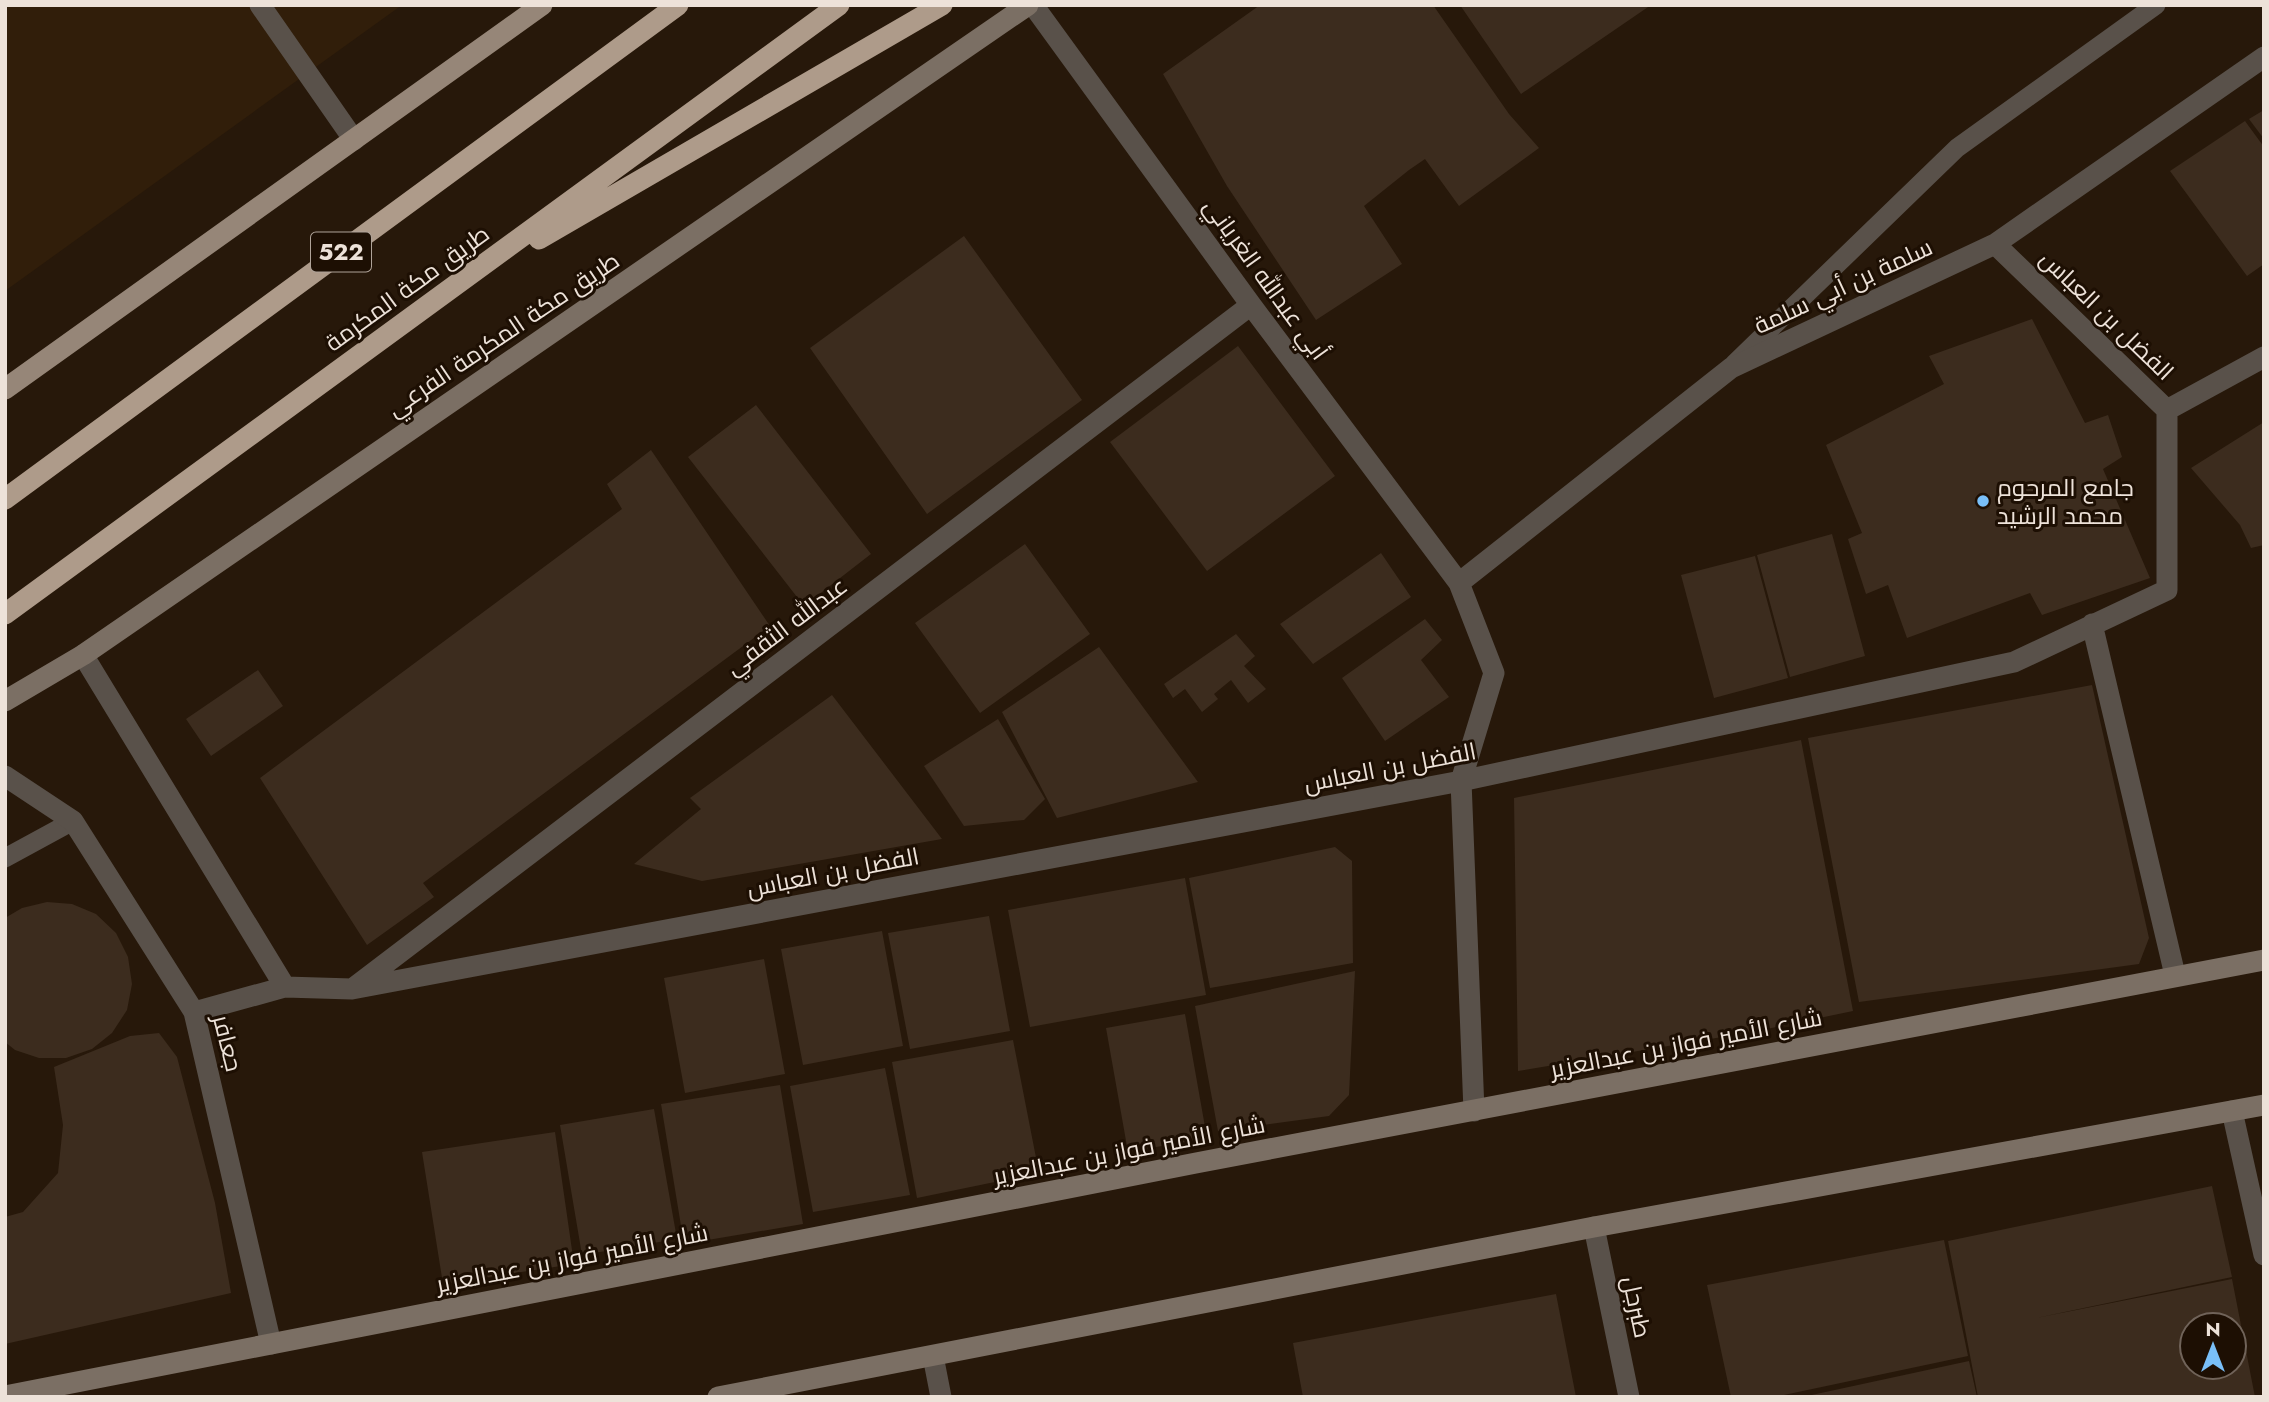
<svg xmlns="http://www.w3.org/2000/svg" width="2269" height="1402" font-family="Jost,Cairo,sans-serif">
	<rect width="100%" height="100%" fill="#27180a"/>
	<path fill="#311e0a" d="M5,5h397l-397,286z"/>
	<path fill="#3c2c1e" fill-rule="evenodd" d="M1260,5h173l76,109 30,34 -80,58 -34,-47 -16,11 -45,36 38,58 -86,56 -89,-134 -64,-112z
		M1460,5h191l-130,89z
		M2264,110v29l-15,-20z
		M2245,121l19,26v117l-17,12 -77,-105z
		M964,236l118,164 -155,114 -117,-166z
		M2032,319l53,104 23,-8 14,42 -19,12 47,109 -108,37 -12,-22 -123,45 -19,-53 -22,9 -18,-55 14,-6 -36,-88 118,-61 -15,-28z
		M1238,346l97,130 -128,95 -97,-129z
		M756,405l115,149 -67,52 -116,-149z
		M2264,422v123l-13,3 -11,-23 -49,-57z
		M651,450l119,176 -347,257 11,14 -67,48 -107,-167 362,-269 -15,-25z
		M1832,534l33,122 -75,21 -33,-122z
		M1025,544l65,90 -110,79 -65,-90z
		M1381,553l30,44 -98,67 -33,-40z
		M1755,556l33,122 -74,20 -33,-123z
		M1425,619l17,21 -21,20 28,37 -64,44 -43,-63z
		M1236,634l19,22 -11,10 22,23 -18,14 -17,-23 -17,14 4,5 -16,13 -17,-23 -12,9 -9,-14z
		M1099,647l99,135 -141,36 -55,-106z
		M258,670l25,36 -72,50 -25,-37z
		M2092,685l57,253 -10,26 -280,38 -51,-264z
		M832,695l110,144 -240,42 -68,-17 67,-55 -11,-11z
		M998,719l47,80 -21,21 -60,6 -40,-60z
		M1801,740l52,271 -101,21 -234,39 -4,-273z
		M1335,847l17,14 1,102 -143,25 -21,-110z
		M1185,878l21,117 -176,32 -22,-117z
		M47,902l25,2 24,10 20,19 12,24 4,27 -5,26 -15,23 -20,16 -26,9h-27l-24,-8 -10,-8v-124l17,-10z
		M989,916l21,115 -100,18 -22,-116z
		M882,931l21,115 -100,19 -22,-116z
		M764,959l21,115 -100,19 -21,-115z
		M1355,971l-6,124 -20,21 -111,15 -23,-125z
		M1185,1014l22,124 -79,14 -22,-124z
		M159,1033l18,24 38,146 16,90 -226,51v-127l18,-5 35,-39 5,-48 -9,-58 76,-31z
		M1013,1040l26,133 -122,25 -25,-136z
		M885,1068l25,127 -97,17 -23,-126z
		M780,1085l23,139 -119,20 -23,-140z
		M654,1109l23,130 -95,16 -22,-130z
		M555,1132l19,132 -131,20 -21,-132z
		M2212,1186l20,91 -196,41 196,-39 23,118h-277l-30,-156zM2192,1325h42v42h-42z
		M1944,1240l24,116 -194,41h-43l-24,-112z
		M1556,1294l20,103h-273l-10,-54z
		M1969,1361l8,36h-170v-1z"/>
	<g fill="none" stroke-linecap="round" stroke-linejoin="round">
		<path stroke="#59514a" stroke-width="19" d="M1734,364l223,-216 199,-143
			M5,858l68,-37"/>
		<path stroke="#59514a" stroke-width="21" d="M260,5l94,135
			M1033,5l218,300 208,278 35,90 -33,108 13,330
			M2167,410l97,-53
			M1459,583l272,-215 264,-124 269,-187
			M2092,624l83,351
			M83,655l202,332
			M5,776l68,45 121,191 77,332
			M356,986l895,-681
			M194,1012l91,-25 67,2 1109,-208 553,-119 153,-72v-180l-172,-166
			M2232,1111l32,144
			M1594,1227l35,170
			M933,1356l8,41"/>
		<path stroke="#7b6f64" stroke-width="21" d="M5,701l78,-46 945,-650
			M5,1396l1191,-233 1068,-203
			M718,1397l876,-170 670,-122"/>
		<path stroke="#968678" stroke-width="21" d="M5,389l537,-384"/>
		<path stroke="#ae9b8a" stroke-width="21" d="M539,239l403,-234
			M5,499l673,-494
			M5,614l834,-609"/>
	</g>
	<circle fill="#79bff8" stroke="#1d0f03" stroke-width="2.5" cx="1983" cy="501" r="7"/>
	<g text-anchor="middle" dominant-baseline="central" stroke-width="6" stroke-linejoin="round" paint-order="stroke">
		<rect fill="#1d0f03" stroke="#afa399" stroke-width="2" x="311" y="232.5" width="60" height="39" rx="5"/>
		<g font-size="23" font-weight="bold" fill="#ede2d9">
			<text x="341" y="252">522</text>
		</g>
		<g font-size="24" fill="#ede2d9" stroke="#1d0f03">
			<text transform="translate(1266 279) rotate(54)">أبي عبدالله الغرياني</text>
			<text transform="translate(1843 286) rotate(-25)">سلمة بن أبي سلمة</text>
			<text transform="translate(407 288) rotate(-36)">طريق مكة المكرمة</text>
			<text transform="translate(2107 315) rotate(44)">الفضل بن العباس</text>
			<text transform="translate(503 334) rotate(-34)">طريق مكة المكرمة الفرعي</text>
			<text transform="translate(786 626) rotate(-37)">عبدالله الثقفي</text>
			<text transform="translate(1390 767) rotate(-11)">الفضل بن العباس</text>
			<text transform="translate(833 872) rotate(-11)">الفضل بن العباس</text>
			<text transform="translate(228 1043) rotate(76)">جعافر</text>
			<text transform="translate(1686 1043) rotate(-11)">شارع الأمير فواز بن عبدالعزير</text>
			<text transform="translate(1129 1150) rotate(-11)">شارع الأمير فواز بن عبدالعزير</text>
			<text transform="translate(572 1258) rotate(-11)">شارع الأمير فواز بن عبدالعزير</text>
			<text transform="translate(1637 1307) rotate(78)">طبرجل</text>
		</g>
		<g font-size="24" fill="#ede2d9" stroke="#1d0f03" text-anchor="start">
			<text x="1997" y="487">جامع المرحوم<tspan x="1997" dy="28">محمد الرشيد</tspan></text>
		</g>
	</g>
	<rect width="2269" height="1402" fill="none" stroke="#ede2d9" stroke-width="14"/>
	<g transform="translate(2213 1346)"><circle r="33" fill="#1d0f03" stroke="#706359" stroke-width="2"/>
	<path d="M0-5L12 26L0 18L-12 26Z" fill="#79bff8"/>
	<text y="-10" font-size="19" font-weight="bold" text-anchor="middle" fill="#ede2d9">N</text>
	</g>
</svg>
